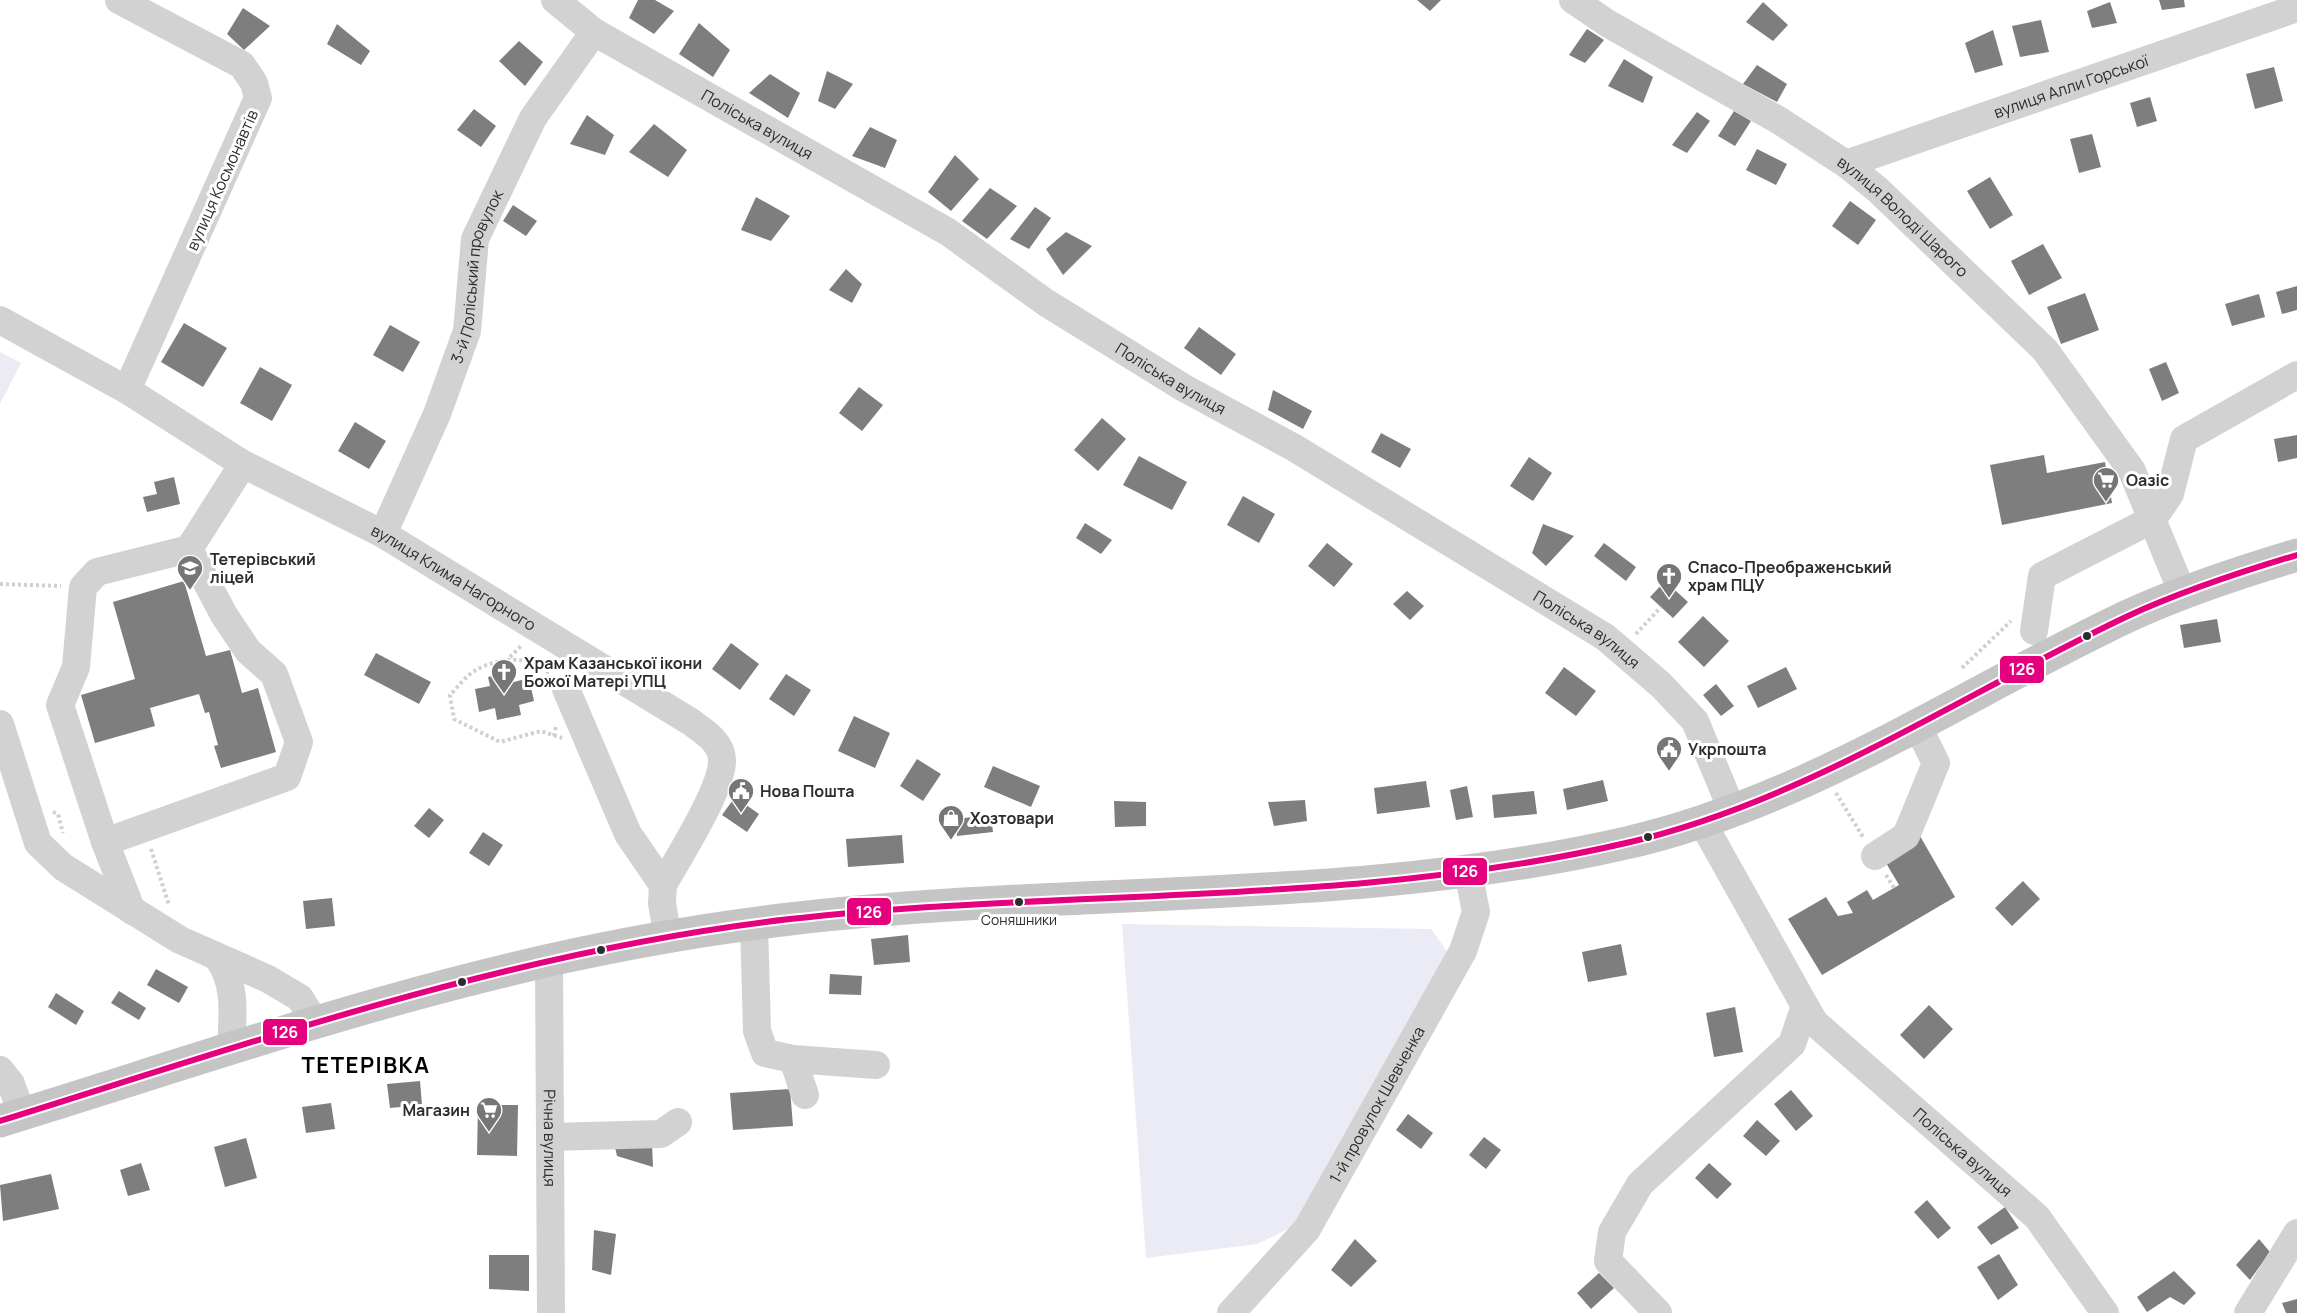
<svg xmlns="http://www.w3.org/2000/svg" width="2297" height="1313" font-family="Manrope,sans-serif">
	<rect width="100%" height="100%" fill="#fff"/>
	<path fill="#eaebf5" d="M0,352l21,11 -21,41z
		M1122,924l309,5 18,25 -148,269 -44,21 -111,14z"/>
	<path fill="#7e7e7e" d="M638,0h17l19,11 -20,23 -25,-16z
		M1417,0h24l-11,11z
		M2159,0h25l1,7 -23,3z
		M1763,2l25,23 -15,16 -27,-19z
		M2110,2l7,21 -25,5 -5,-17z
		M243,8l27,18 -26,24 -17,-16z
		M2041,20l8,32 -29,5 -8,-31z
		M699,23l31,27 -17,27 -34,-23z
		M337,24l33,27 -9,14 -34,-21z
		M1587,29l17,11 -19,23 -16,-8z
		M1993,30l10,35 -28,8 -10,-30z
		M519,41l24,21 -18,24 -26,-25z
		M1624,59l29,18 -10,26 -35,-17z
		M1757,65l30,19 -10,18 -34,-18z
		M2274,67l9,34 -28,8 -9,-35z
		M827,71l26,13 -18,25 -17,-8z
		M770,74l30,19 -12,25 -39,-25z
		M2150,97l7,24 -20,6 -7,-24z
		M474,109l22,17 -15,21 -24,-17z
		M1734,111l17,10 -16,25 -17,-10z
		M1697,112l13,9 -23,32 -15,-8z
		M587,115l27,20 -9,20 -35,-11z
		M654,124l33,26 -19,27 -39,-25z
		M870,127l27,13 -12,28 -33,-12z
		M2092,134l9,33 -22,6 -9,-34z
		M1757,149l30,15 -11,21 -30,-15z
		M955,155l24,24 -28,32 -23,-19z
		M1990,177l23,38 -23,14 -23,-38z
		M990,188l27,18 -30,33 -25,-18z
		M756,197l34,19 -19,25 -30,-11z
		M1850,201l26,19 -18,25 -26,-19z
		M513,205l24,16 -11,15 -23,-15z
		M1035,207l16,11 -22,31 -19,-10z
		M1066,232l26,14 -29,29 -17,-26z
		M2043,244l19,34 -33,17 -18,-34z
		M846,269l16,15 -10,19 -23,-13z
		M2297,286v24l-15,4 -6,-22z
		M2085,293l14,37 -38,14 -14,-37z
		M2259,294l6,23 -33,9 -7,-22z
		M184,323l43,25 -24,39 -42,-25z
		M390,325l30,17 -17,30 -30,-17z
		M1199,327l37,27 -15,21 -37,-27z
		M2166,362l13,31 -17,8 -13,-32z
		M260,367l32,18 -20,36 -32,-18z
		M859,387l24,18 -21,26 -23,-18z
		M1273,390l39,21 -9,18 -35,-19z
		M1102,418l24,21 -28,32 -24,-21z
		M355,422l31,19 -17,28 -31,-18z
		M1381,433l30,16 -11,19 -29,-16z
		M2297,435v23l-19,4 -4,-23z
		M2044,455l3,18 58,-11 7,41 -110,22 -12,-60z
		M1139,456l48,26 -15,28 -49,-25z
		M1529,457l23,16 -19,28 -23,-15z
		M174,477l6,27 -33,8 -4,-15 14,-3 -3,-12z
		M1243,496l32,18 -16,29 -32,-18z
		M1085,523l27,17 -11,14 -25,-16z
		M1543,524l31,12 -28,30 -14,-13z
		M1327,543l26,21 -19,23 -26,-21z
		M1604,543l32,24 -10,14 -32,-25z
		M184,581l22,75 24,-6 12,43 16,-5 18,64 -55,16 -7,-22 4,-1 -9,-33 -4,1 -6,-19 -49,14 5,18 -60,17 -14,-48 54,-16 -22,-77z
		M1665,581l23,21 -15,16 -23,-21z
		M1407,591l17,15 -14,14 -17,-16z
		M1703,616l26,25 -25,26 -26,-25z
		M2217,619l4,23 -37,6 -4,-23z
		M731,643l28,21 -19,26 -28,-21z
		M376,653l55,29 -12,22 -55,-29z
		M1564,667l32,24 -20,25 -31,-23z
		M1786,667l11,22 -39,19 -11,-22z
		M511,672l3,10 15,-4 5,23 -15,4 2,10 -24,5 -2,-12 -16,4 -4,-23 15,-3 -2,-9z
		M786,674l25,16 -17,26 -25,-17z
		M1716,684l18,22 -13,10 -18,-21z
		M854,716l36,17 -15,35 -37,-17z
		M917,759l24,15 -18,27 -23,-15z
		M993,766l47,20 -9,21 -47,-20z
		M1603,780l5,21 -41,9 -4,-21z
		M1426,781l4,26 -53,7 -3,-26z
		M1467,786l6,31 -17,3 -6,-30z
		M1534,791l3,23 -43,4 -2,-23z
		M735,797l24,17 -12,18 -25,-17z
		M1305,800l2,21 -33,5 -6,-24z
		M1114,801l32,1v24l-31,1z
		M429,808l15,12 -15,18 -15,-12z
		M991,815l2,17 -36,4 -2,-17z
		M483,832l20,13 -14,21 -20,-13z
		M902,835l2,28 -56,4 -2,-28z
		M1920,836l35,61 -133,78 -34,-56 38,-22 12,19 15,-3 -6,-11 20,-12 6,10 26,-15 -16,-27z
		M2023,881l17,18 -28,27 -17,-18z
		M332,898l3,28 -29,3 -3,-28z
		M908,935l2,27 -36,3 -3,-26z
		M1621,944l6,31 -39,7 -6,-30z
		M156,969l32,18 -9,16 -32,-18z
		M830,974l32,2 -1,19 -32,-1z
		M119,991l27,17 -7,12 -28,-17z
		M56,993l28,18 -8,14 -28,-18z
		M1929,1005l24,24 -29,30 -24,-24z
		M1735,1007l8,45 -29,5 -8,-44z
		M420,1081l2,24 -32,3 -3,-24z
		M790,1089l3,37 -60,4 -3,-37z
		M1791,1090l22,26 -17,15 -22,-27z
		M331,1103l4,26 -29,4 -4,-26z
		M478,1105h40l-1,51 -40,-1z
		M1408,1114l25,19 -12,16 -25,-19z
		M1757,1120l23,21 -14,15 -23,-20z
		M1484,1137l17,13 -15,19 -17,-14z
		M246,1138l11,40 -32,9 -11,-40z
		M614,1143h38l1,24 -36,-11z
		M141,1163l9,27 -22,6 -8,-26z
		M1709,1163l23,21 -15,15 -22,-21z
		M51,1174l8,35 -56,12 -3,-36z
		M1927,1200l24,28 -13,11 -24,-27z
		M2005,1207l14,21 -28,17 -14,-18z
		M594,1230l22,4 -5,41 -19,-5z
		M1355,1239l22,22 -26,26 -20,-17z
		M2259,1239l11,13 -20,28 -14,-15z
		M1999,1254l19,31 -20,15 -21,-33z
		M489,1255h40v36l-40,-2z
		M2174,1271l22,22 -12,12 -14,-8 -23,15 -10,-15z
		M1599,1273l15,15 -23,21 -14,-16z
		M2297,1299v14h-11l-4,-10z"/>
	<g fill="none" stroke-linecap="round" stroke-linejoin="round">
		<path stroke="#d0d0d0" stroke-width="4" stroke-dasharray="3 3" stroke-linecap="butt" d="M0,584l61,2
			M1636,634l25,-27
			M510,657l12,-12
			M1962,668l49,-47
			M549,673c-19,-18 -48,-16 -71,-4 -11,5 -20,18 -28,26l4,24 46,23 41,-11 21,7
			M554,736l2,-10
			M1836,793l27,44
			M53,812l5,2 5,19
			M151,849l18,56
			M1886,875l8,13"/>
		<g stroke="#d2d2d2" stroke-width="28">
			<path d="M119,0l123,65 12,18 4,15 -131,292"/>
			<path id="s1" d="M555,0l39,32 354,200 97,70 139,86 109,59 312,190 56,48 34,36 37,89"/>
			<path id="s2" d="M1573,0l34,23 173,98 66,43 32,26 167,160 87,121 51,123"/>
			<path id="s3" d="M1846,164l451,-156"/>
			<path id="s4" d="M0,320l127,70 116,74 140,70 308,188c12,9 31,20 31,38 1,28 -44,98 -59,125l-1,18 6,36"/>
			<path id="s5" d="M383,534l54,-120 30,-83 8,-92 58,-121 61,-86"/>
			<path d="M189,549l35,66 24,36 26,23 25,68 -12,35 -182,65 -45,-137 16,-38 7,-80 14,-15 92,-23 54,-85"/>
			<path d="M2034,631l8,-55 111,-57 17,-25 14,-55 113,-64"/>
			<path d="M566,689l62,145 35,51"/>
			<path d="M0,724l38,119 25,24 117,73 88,39 32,19 16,26"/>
			<path d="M105,842l27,69"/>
			<path d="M1875,856l31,-20 30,-73 -19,-38"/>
			<path d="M754,924l3,107 8,22 28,6 83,6"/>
			<path d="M217,957c21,27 15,61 14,93"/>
			<path id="s6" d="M549,962l2,351"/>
			<path id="s7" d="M1805,1006l10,17 222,194 68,96"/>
			<path d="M793,1059l12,36"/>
			<path d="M0,1070l11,14 11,30"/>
			<path d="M550,1137l111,-3 17,-12"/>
			<path id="s8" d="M1231,1313l76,-84 156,-278 13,-39 -8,-40"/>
			<path d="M1658,1313l-50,-52 4,-29 28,-48 152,-140 13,-38 -104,-186"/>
			<path d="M2248,1313l49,-80"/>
		</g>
		<path stroke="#c5c5c5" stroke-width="33" d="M0,1121c153,-47 305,-99 460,-139 107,-28 220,-50 330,-63 278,-33 561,-13 836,-76 180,-41 337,-149 502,-227 54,-25 112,-44 169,-61"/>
		<g stroke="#fff" stroke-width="10">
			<path id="bus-1" d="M0,1121c260,-81 518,-171 790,-202 277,-31 562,-12 836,-76 181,-42 336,-149 502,-227 54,-25 112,-44 169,-61"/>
		</g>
		<use href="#bus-1" stroke="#e5007d" stroke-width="6"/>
	</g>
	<defs>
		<g id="supermarket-pin" transform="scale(1.35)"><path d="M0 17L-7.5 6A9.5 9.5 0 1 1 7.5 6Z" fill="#767676" stroke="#fff"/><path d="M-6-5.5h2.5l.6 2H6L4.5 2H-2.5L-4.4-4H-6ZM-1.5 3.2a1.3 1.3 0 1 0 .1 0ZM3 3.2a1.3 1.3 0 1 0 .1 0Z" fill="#fff"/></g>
		<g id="school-pin" transform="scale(1.35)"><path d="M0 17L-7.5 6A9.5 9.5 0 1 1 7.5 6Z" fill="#767676" stroke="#fff"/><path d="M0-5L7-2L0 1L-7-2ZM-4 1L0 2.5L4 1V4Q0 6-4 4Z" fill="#fff"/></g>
		<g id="church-pin" transform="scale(1.35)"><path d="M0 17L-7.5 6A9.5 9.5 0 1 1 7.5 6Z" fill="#767676" stroke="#fff"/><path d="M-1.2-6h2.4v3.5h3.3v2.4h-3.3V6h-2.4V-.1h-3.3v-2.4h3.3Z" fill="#fff"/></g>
		<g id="civic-pin" transform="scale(1.35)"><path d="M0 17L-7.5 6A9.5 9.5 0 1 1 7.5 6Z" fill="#767676" stroke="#fff"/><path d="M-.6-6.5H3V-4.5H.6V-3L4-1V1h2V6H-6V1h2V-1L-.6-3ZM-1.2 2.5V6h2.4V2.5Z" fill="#fff"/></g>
		<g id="shop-pin" transform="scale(1.35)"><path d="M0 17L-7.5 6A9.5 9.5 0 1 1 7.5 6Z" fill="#767676" stroke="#fff"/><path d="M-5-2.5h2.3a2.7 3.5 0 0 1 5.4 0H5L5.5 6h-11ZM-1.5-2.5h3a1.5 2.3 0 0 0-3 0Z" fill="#fff"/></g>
	</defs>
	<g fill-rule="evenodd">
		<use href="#supermarket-pin" x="2106" y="480"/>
		<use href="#school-pin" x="190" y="568"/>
		<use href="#church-pin" x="1669" y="576"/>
		<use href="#church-pin" x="504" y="672"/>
		<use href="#civic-pin" x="1669" y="749"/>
		<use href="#civic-pin" x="741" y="791"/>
		<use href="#shop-pin" x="951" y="818"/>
		<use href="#supermarket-pin" x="489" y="1110"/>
	</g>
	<g fill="#2d2d2d" stroke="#fff" stroke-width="2">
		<circle cx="2087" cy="636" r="5"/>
		<circle cx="1648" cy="837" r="5"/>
		<circle cx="1019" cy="902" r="5"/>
		<circle cx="601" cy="950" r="5"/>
		<circle cx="462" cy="982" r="5"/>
	</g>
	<g text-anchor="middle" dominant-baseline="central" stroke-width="6" stroke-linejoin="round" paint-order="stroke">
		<g font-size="14" fill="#2d2d2d" stroke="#fff">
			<text x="1019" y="919">Соняшники</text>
		</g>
		<g font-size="16" fill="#2d2d2d" stroke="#fff">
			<text stroke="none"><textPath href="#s3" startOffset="238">вулиця Алли Горської</textPath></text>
			<text stroke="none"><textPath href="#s1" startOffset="238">Поліська вулиця</textPath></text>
			<text transform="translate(222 180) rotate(-66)">вулиця Космонавтів</text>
			<text stroke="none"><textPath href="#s2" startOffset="396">вулиця Володі Шарого</textPath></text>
			<text stroke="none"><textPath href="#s5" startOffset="276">3-й Поліський провулок</textPath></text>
			<text stroke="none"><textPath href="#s1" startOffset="724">Поліська вулиця</textPath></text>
			<text stroke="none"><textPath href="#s4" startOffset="522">вулиця Клима Нагорного</textPath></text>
			<text stroke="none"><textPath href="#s1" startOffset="1210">Поліська вулиця</textPath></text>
			<text stroke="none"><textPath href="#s8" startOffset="256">1-й провулок Шевченка</textPath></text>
			<text stroke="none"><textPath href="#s6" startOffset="176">Річна вулиця</textPath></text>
			<text stroke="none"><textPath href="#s7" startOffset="216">Поліська вулиця</textPath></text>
		</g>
		<g font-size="16" font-weight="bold" fill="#2d2d2d" stroke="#fff" text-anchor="start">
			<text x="2126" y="480">Оазіс</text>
			<text x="210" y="559">Тетерівський<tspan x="210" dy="18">ліцей</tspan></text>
			<text x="1688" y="567">Спасо-Преображенський<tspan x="1688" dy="18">храм ПЦУ</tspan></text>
			<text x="524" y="663">Храм Казанської ікони<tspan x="524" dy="18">Божої Матері УПЦ</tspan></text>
			<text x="1688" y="749">Укрпошта</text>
			<text x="760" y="791">Нова Пошта</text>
			<text x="970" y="818">Хозтовари</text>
			<text x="470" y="1110" text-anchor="end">Магазин</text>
		</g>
		<g font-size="22" font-weight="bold" letter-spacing="1.5" fill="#000" stroke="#fff">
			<text x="366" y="1065">ТЕТЕРІВКА</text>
		</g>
	</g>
	<g stroke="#fff" stroke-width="2">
		<rect x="1999" y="655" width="46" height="29" rx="6" fill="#e5007d"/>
		<rect x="1442" y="857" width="46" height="29" rx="6" fill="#e5007d"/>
		<rect x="846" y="897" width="46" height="29" rx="6" fill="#e5007d"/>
		<rect x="262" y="1018" width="46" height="28" rx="6" fill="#e5007d"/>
	</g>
	<g font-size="16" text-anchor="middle" font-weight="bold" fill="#fff">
		<text x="2022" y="675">126</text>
		<text x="1465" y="877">126</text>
		<text x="869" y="918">126</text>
		<text x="285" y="1038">126</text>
	</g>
</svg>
